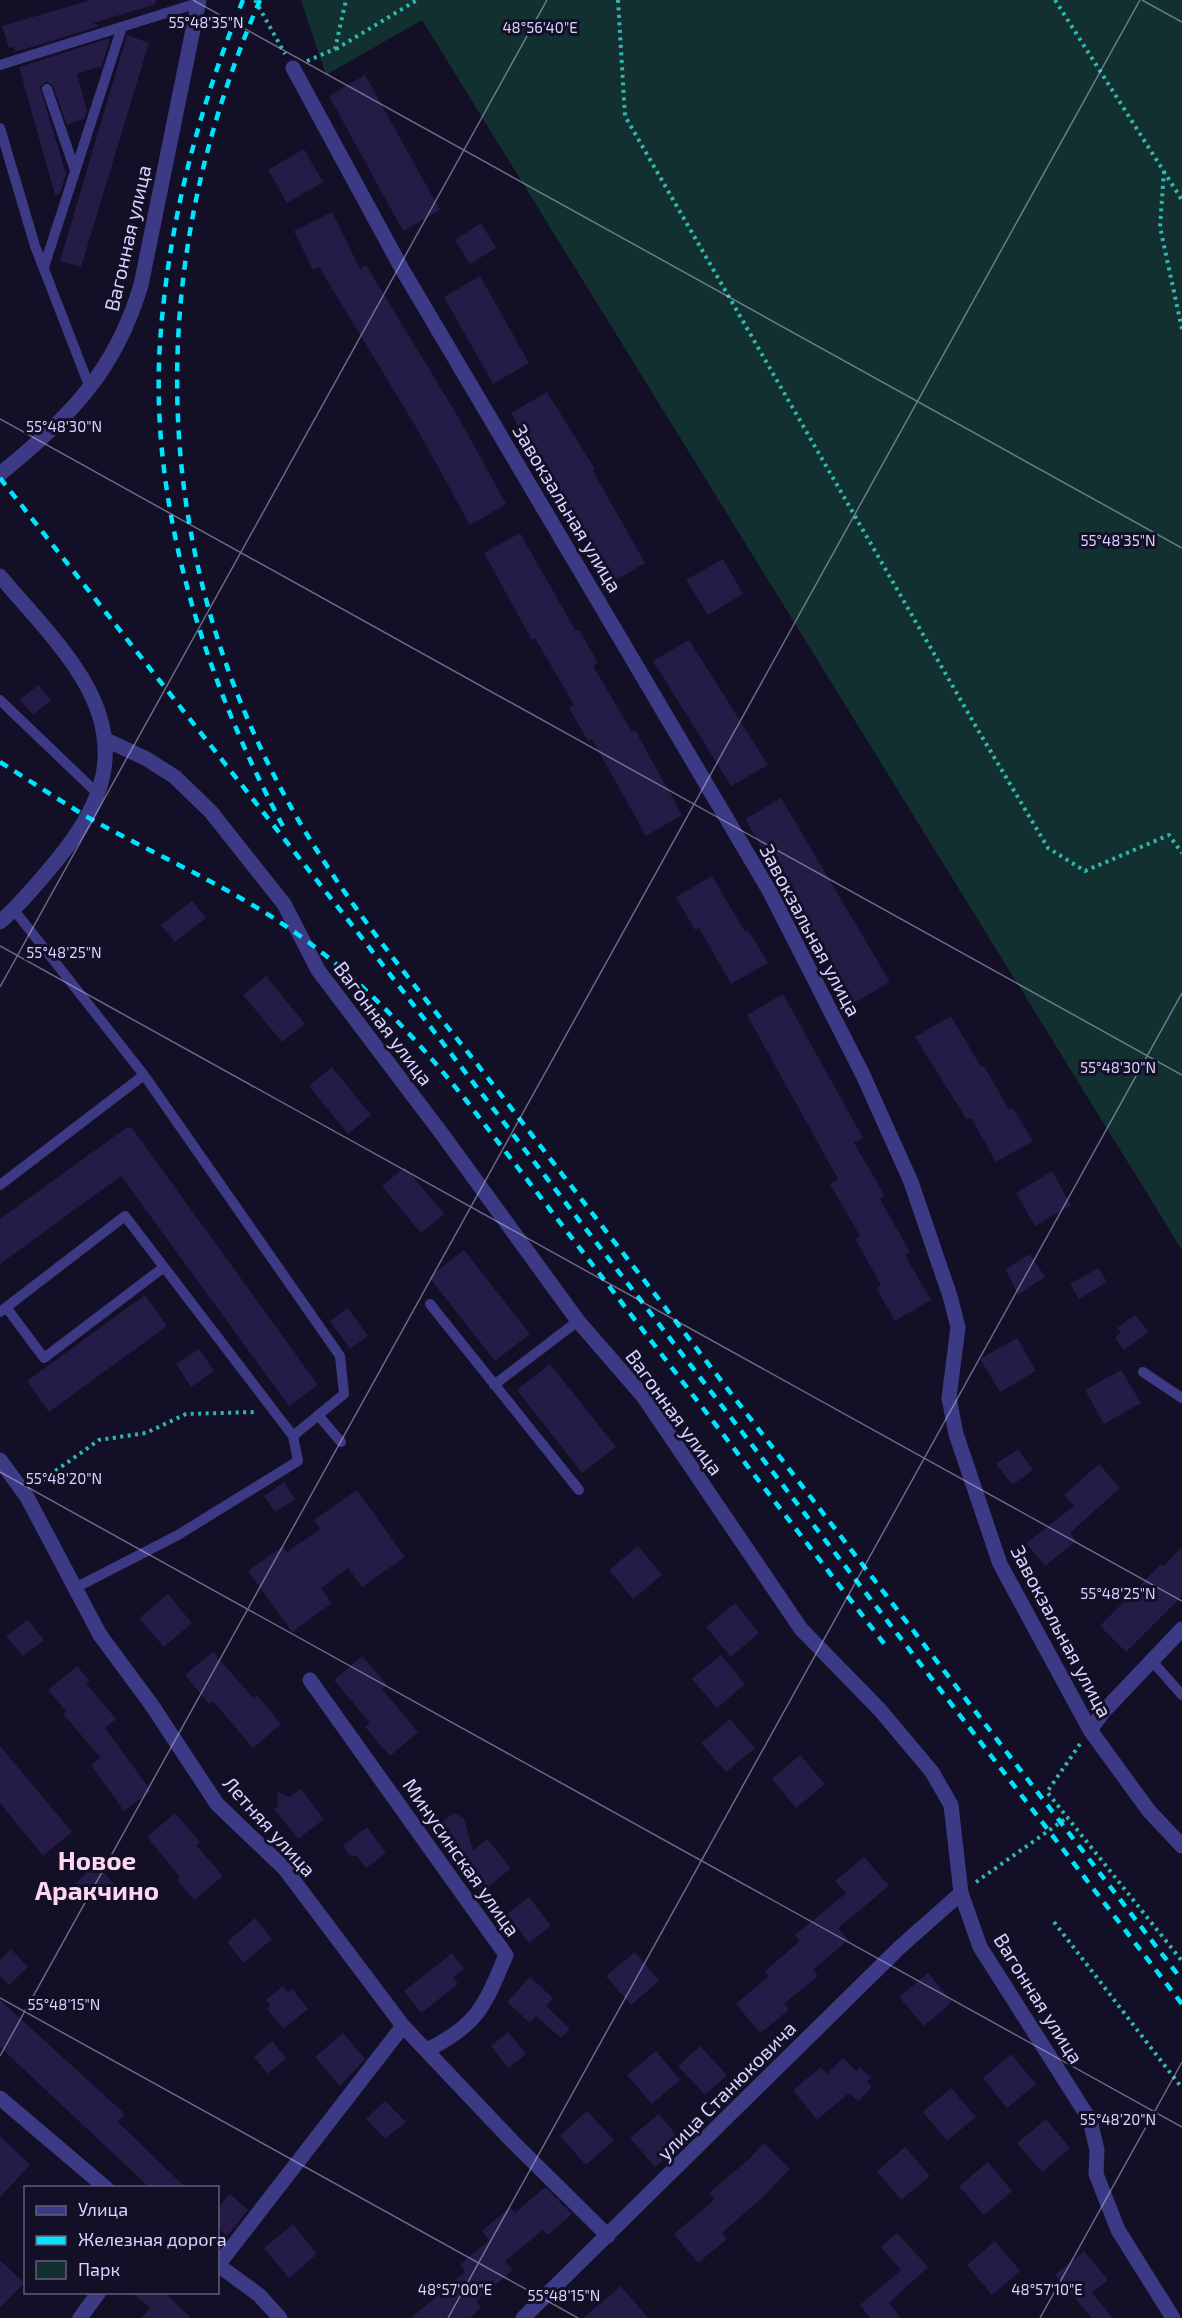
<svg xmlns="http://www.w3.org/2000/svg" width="1182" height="2318" font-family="'Exo 2',sans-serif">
	<rect width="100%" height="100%" fill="#130f26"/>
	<path fill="#12302f" d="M301,0h881v1250l-760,-1230 -96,55z"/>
	<path fill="#241b47" d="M91,0h64l1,4 -63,19 7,3 -85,26 -2,-6 -4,2 -7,-22z
		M127,35l22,8 -68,224 -21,-6z
		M110,38l-8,28 -25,8 10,37 -3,8 -17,6 -15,-41 -7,-2 -5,5 26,87 -6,19 -5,2 -36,-128z
		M365,75l75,135 -37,21 -74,-135z
		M304,149l19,33 -36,21 -19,-33z
		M332,212l28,57 6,-4 94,155 46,84 -36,21 -54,-98 -97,-160 -6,3 -19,-39z
		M481,223l15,25 -26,16 -15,-24z
		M480,276l49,87 -36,21 -49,-87z
		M547,392l48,77 -2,2 52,92 -36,21 -76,-140 -3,2 -19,-33z
		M520,533l56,98 3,-1 19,33 -5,3 39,66 3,-2 47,85 -36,21 -54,-97 -4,2 -19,-33 5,-3 -39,-67 -3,2 -48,-87z
		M723,559l20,35 -35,21 -22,-35z
		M689,640l79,125 -37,21 -78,-125z
		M38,685l13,15 -18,15 -13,-15z
		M781,798l109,184 -36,21 -109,-184z
		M712,876l33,56 3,-2 20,33 -37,21 -32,-56 -4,2 -19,-33z
		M192,901l14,17 -31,24 -14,-17z
		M266,976l39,48 -23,18 -39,-47z
		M783,994l80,144 -9,5 31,53 -5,3 30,53 -5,3 26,45 -36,21 -19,-33 5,-3 -26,-46 5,-3 -30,-52 8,-5 -91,-164z
		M951,1016l30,51 3,-1 25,44 4,-2 20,33 -37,21 -25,-44 -4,2 -52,-83z
		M332,1067l39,48 -23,19 -39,-48z
		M126,1128h6l186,257 -29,21 -168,-230 -121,88v-45z
		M405,1167l39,47 -23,19 -39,-47z
		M1052,1171l19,34 -36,21 -19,-33z
		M464,1250l66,84 -35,27 -66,-84z
		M1030,1254l15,23 -27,18 -12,-26z
		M1098,1268l9,14 -28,17 -9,-15z
		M145,1295l22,31 -118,86 -22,-31z
		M348,1308l20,28 -18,13 -20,-28z
		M1135,1315l14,17 -25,18 -9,-12 6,-5 -4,-5z
		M1017,1338l19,33 -36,21 -20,-33z
		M199,1349l15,22 -23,16 -15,-23z
		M550,1364l66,83 -34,26 -65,-83z
		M1121,1370l20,33 -37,21 -19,-34z
		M1018,1449l15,21 -21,15 -16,-21z
		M1099,1464l21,24 -50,45 6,8 -31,25 -19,-23 48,-37 -10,-11z
		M284,1482l11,17 -20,13 -11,-16z
		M357,1490l48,67 -43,30 -14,-19 -27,20 11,15 -40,29 -44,-61 35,-25 4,6 33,-23 -6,-9z
		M638,1546l24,29 -29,24 -24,-29z
		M1182,1547v49l-56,56 -26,-26 61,-62 3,2z
		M168,1594l24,29 -28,24 -25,-29z
		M735,1603l24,30 -28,24 -25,-30z
		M28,1620l16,20 -21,16 -17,-20z
		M213,1652l40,46 4,-3 24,29 -28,24 -40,-47 -4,3 -24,-29z
		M721,1655l24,29 -28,24 -25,-29z
		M362,1656l25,29 -5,4 36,43 -28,24 -25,-29 5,-4 -36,-43z
		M77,1666l12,14 -3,3 30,36 -11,9 46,63 -27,20 -33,-46 10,-7 -38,-44 3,-3 -18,-21z
		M730,1719l25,29 -29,24 -25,-29z
		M0,1746l72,86 -29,24 -43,-53z
		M800,1755l25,29 -29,24 -24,-29z
		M301,1789l23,30 -26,20 -24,-30 4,-3 -1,-14 13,5z
		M175,1813l25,29 -4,3 27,31 -29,24 -17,-20 3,-3 -33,-40z
		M454,1813l10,5 9,33 14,-12 24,29 -28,24 -53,-61z
		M367,1827l19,26 -20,15 -9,-12 -8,-1 -6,-10z
		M864,1857l25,29 -51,42 10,12 -35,30 5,6 -34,28 5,6 -29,23 -24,-29 33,-28 -4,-5 35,-30 -5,-6 51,-42 -11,-12z
		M95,1864l19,20 -20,19 -19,-19z
		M529,1897l22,29 -22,17 -22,-29z
		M255,1918l17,21 -28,24 -17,-21z
		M11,1949l17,18 -19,18 -9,-9v-16z
		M635,1952l24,29 -28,24 -25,-29z
		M452,1953l12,16 -11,8 5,7 -37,29 -17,-22z
		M928,1973l24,29 -28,24 -25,-29z
		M530,1977l23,21 -7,8 24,23 -9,9 -25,-22 -6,7 -23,-21z
		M283,1986l5,6 4,-3 16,20 -25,20 -16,-20 4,-4 -5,-5z
		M0,2000l125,114 -7,8 67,65h-36l-149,-140z
		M508,2032l18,22 -18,14 -17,-22z
		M343,2033l22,26 -25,27 -25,-29z
		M272,2041l14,17 -18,16 -14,-17z
		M700,2046l27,29 -22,20 -27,-29z
		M656,2051l24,29 -28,24 -25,-29z
		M1011,2054l25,30 -29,24 -24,-30z
		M843,2058l13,13 4,-4 11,11 -4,4 5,5 -14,14 -9,-8 -32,27 -24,-30 28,-23 6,7z
		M951,2088l25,29 -29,24 -24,-29z
		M385,2101l21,21 -21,17 -19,-20z
		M587,2111l27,29 -28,25 -26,-29z
		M659,2114l24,29 -28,24 -25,-29z
		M1046,2119l24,29 -28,24 -25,-29z
		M0,2136l30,29 -30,32z
		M764,2143l26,26 -28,29 -40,35 5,6 -29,24 -24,-29 41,-35 -6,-6 39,-33z
		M905,2147l25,29 -29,24 -24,-29z
		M988,2162l24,29 -28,24 -25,-29z
		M545,2187l27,27 -24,21 -5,-5 -38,31 8,9 -37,31 5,7 -11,10h-59l54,-46 -5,-7 29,-25 -7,-9 28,-24 5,6z
		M230,2194l18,16 -21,26 -9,-8v-21z
		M293,2224l24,30 -28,24 -25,-30z
		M897,2233l31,34 -39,36 12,15h-31l-10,-13 41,-35 -20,-23z
		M995,2241l25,30 -28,24 -25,-30z
		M1084,2251l24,29 -16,13 21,25h-21l-37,-43z
		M0,2260l24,23 -24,25z
		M621,2286l27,32h-65z
		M131,2292h33l27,26h-50l9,-10z"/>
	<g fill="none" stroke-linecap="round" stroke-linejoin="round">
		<path stroke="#2fb8b0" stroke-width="4" stroke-dasharray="3 4.5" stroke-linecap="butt" d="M255,0l30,54
			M618,0l7,116 350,609 73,123 37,23 84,-36 13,18
			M1055,0l127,200
			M336,49l81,-49
			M307,61l28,-12 11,-49
			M1164,171l-4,56 22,102
			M37,1484l62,-44 47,-7 40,-19 70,-2
			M1080,1744l-33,48 135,169
			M976,1882l92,-65
			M1054,1922l128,166"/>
		<path stroke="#3d3a85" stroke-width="10" d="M0,65l198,-62
			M47,89l28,81
			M0,128l35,118 55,142
			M44,267l78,-240
			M0,700l99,95
			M0,1185l144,-110
			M430,1304l149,186
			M6,1307l38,51 120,-91
			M0,1312l125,-96 168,220 51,-42 -4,-38 -196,-281 -130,-165
			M1143,1372l39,26
			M494,1385l84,-64
			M318,1415l23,27
			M75,1588l103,-53 120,-74 -5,-25
			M1152,1661l30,34"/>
		<path stroke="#3d3a85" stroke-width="15" d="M293,68l109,201 368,623 93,183 48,107 39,114 8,31 -9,71 7,36 44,130 90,166 59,81 33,35
			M0,474c69,-56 115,-102 141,-189l58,-285
			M0,576c25,30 54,59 75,91 55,80 29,139 -28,205 -15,18 -30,35 -47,50
			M104,739l41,19 30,19 36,35 73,92 34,66 124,164 136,187 65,75 158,233 79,81 52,62 19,33 10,88 19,54 110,173 7,30 -1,24 22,56 55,88
			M0,1460l27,37 73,138 51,69 66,100 68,65 118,157 110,116 95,94
			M310,1680l196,275c-21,50 -28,70 -79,95
			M1090,1730l14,-19 78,-82
			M0,2098l106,90
			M218,2265l185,-239
			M218,2265l41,30 21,23
			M80,2318l19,-26
			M523,2318l376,-370 62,-55"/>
		<path stroke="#00e5ff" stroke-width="4.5" stroke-dasharray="9 8" stroke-linecap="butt" d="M243,0c-45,110 -75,224 -83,343 -11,166 47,342 125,487
			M260,0c-113,261 -114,531 19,785 50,96 119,180 187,265 62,79 123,160 185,239 177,231 354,461 531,691
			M0,478l352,447 830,1079
			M0,762c30,19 59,38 89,56 70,39 146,71 211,118 64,46 116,102 165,163l424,551"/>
	</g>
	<path fill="none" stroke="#d9d4ff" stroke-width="1.5" stroke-opacity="0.45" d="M193,0l989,548M1142,0l40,22M0,419l1182,656M0,946l1182,655M0,987l547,-987M0,1472l1182,655M0,1998l578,320M0,2056l1140,-2056M448,2318l734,-1325M1040,2318l142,-256"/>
	<g text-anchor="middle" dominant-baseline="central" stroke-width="6" stroke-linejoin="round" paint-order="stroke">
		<g font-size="20" fill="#d9d4ff" stroke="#130f26">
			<text transform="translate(127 238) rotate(-77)">Вагонная улица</text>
			<text transform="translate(568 508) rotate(59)">Завокзальная улица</text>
			<text transform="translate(811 930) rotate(62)">Завокзальная улица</text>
			<text transform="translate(384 1023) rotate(53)">Вагонная улица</text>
			<text transform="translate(675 1412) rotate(54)">Вагонная улица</text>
			<text transform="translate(1062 1631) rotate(62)">Завокзальная улица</text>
			<text transform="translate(270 1826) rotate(48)">Летняя улица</text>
			<text transform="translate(462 1857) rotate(55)">Минусинская улица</text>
			<text transform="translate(1039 1998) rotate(58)">Вагонная улица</text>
			<text transform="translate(726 2090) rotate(-45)">улица Станюковича</text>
		</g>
		<g font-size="26" font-weight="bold" fill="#ffd6f0" stroke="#130f26">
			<text x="97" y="1859">Новое<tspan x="97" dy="30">Аракчино</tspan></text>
		</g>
	</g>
	<g font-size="15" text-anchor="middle" fill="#d9d4ff" stroke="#130f26" stroke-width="6" stroke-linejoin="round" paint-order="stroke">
		<text x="206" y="28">55°48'35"N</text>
		<text x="540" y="33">48°56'40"E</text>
		<text x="64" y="432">55°48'30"N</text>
		<text x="1118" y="546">55°48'35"N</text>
		<text x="64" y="958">55°48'25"N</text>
		<text x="1118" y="1073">55°48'30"N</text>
		<text x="64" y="1484">55°48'20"N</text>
		<text x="1118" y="1599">55°48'25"N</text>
		<text x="64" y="2010">55°48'15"N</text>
		<text x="1118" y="2125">55°48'20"N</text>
		<text x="455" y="2295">48°57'00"E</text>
		<text x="1047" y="2295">48°57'10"E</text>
		<text x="564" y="2301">55°48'15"N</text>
	</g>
	<rect x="24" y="2186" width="195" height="108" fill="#130f26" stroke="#625e7d" stroke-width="1.5"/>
	<rect x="36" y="2206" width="30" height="9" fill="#3d3a85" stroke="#625e7d" stroke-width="1.5"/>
	<text x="78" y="2216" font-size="18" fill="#d9d4ff">Улица</text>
	<rect x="36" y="2236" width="30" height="9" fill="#00e5ff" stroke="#625e7d" stroke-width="1.5"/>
	<text x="78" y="2246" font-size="18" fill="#d9d4ff">Железная дорога</text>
	<rect x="36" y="2261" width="30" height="18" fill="#12302f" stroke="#625e7d" stroke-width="1.5"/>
	<text x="78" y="2276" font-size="18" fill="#d9d4ff">Парк</text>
</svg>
